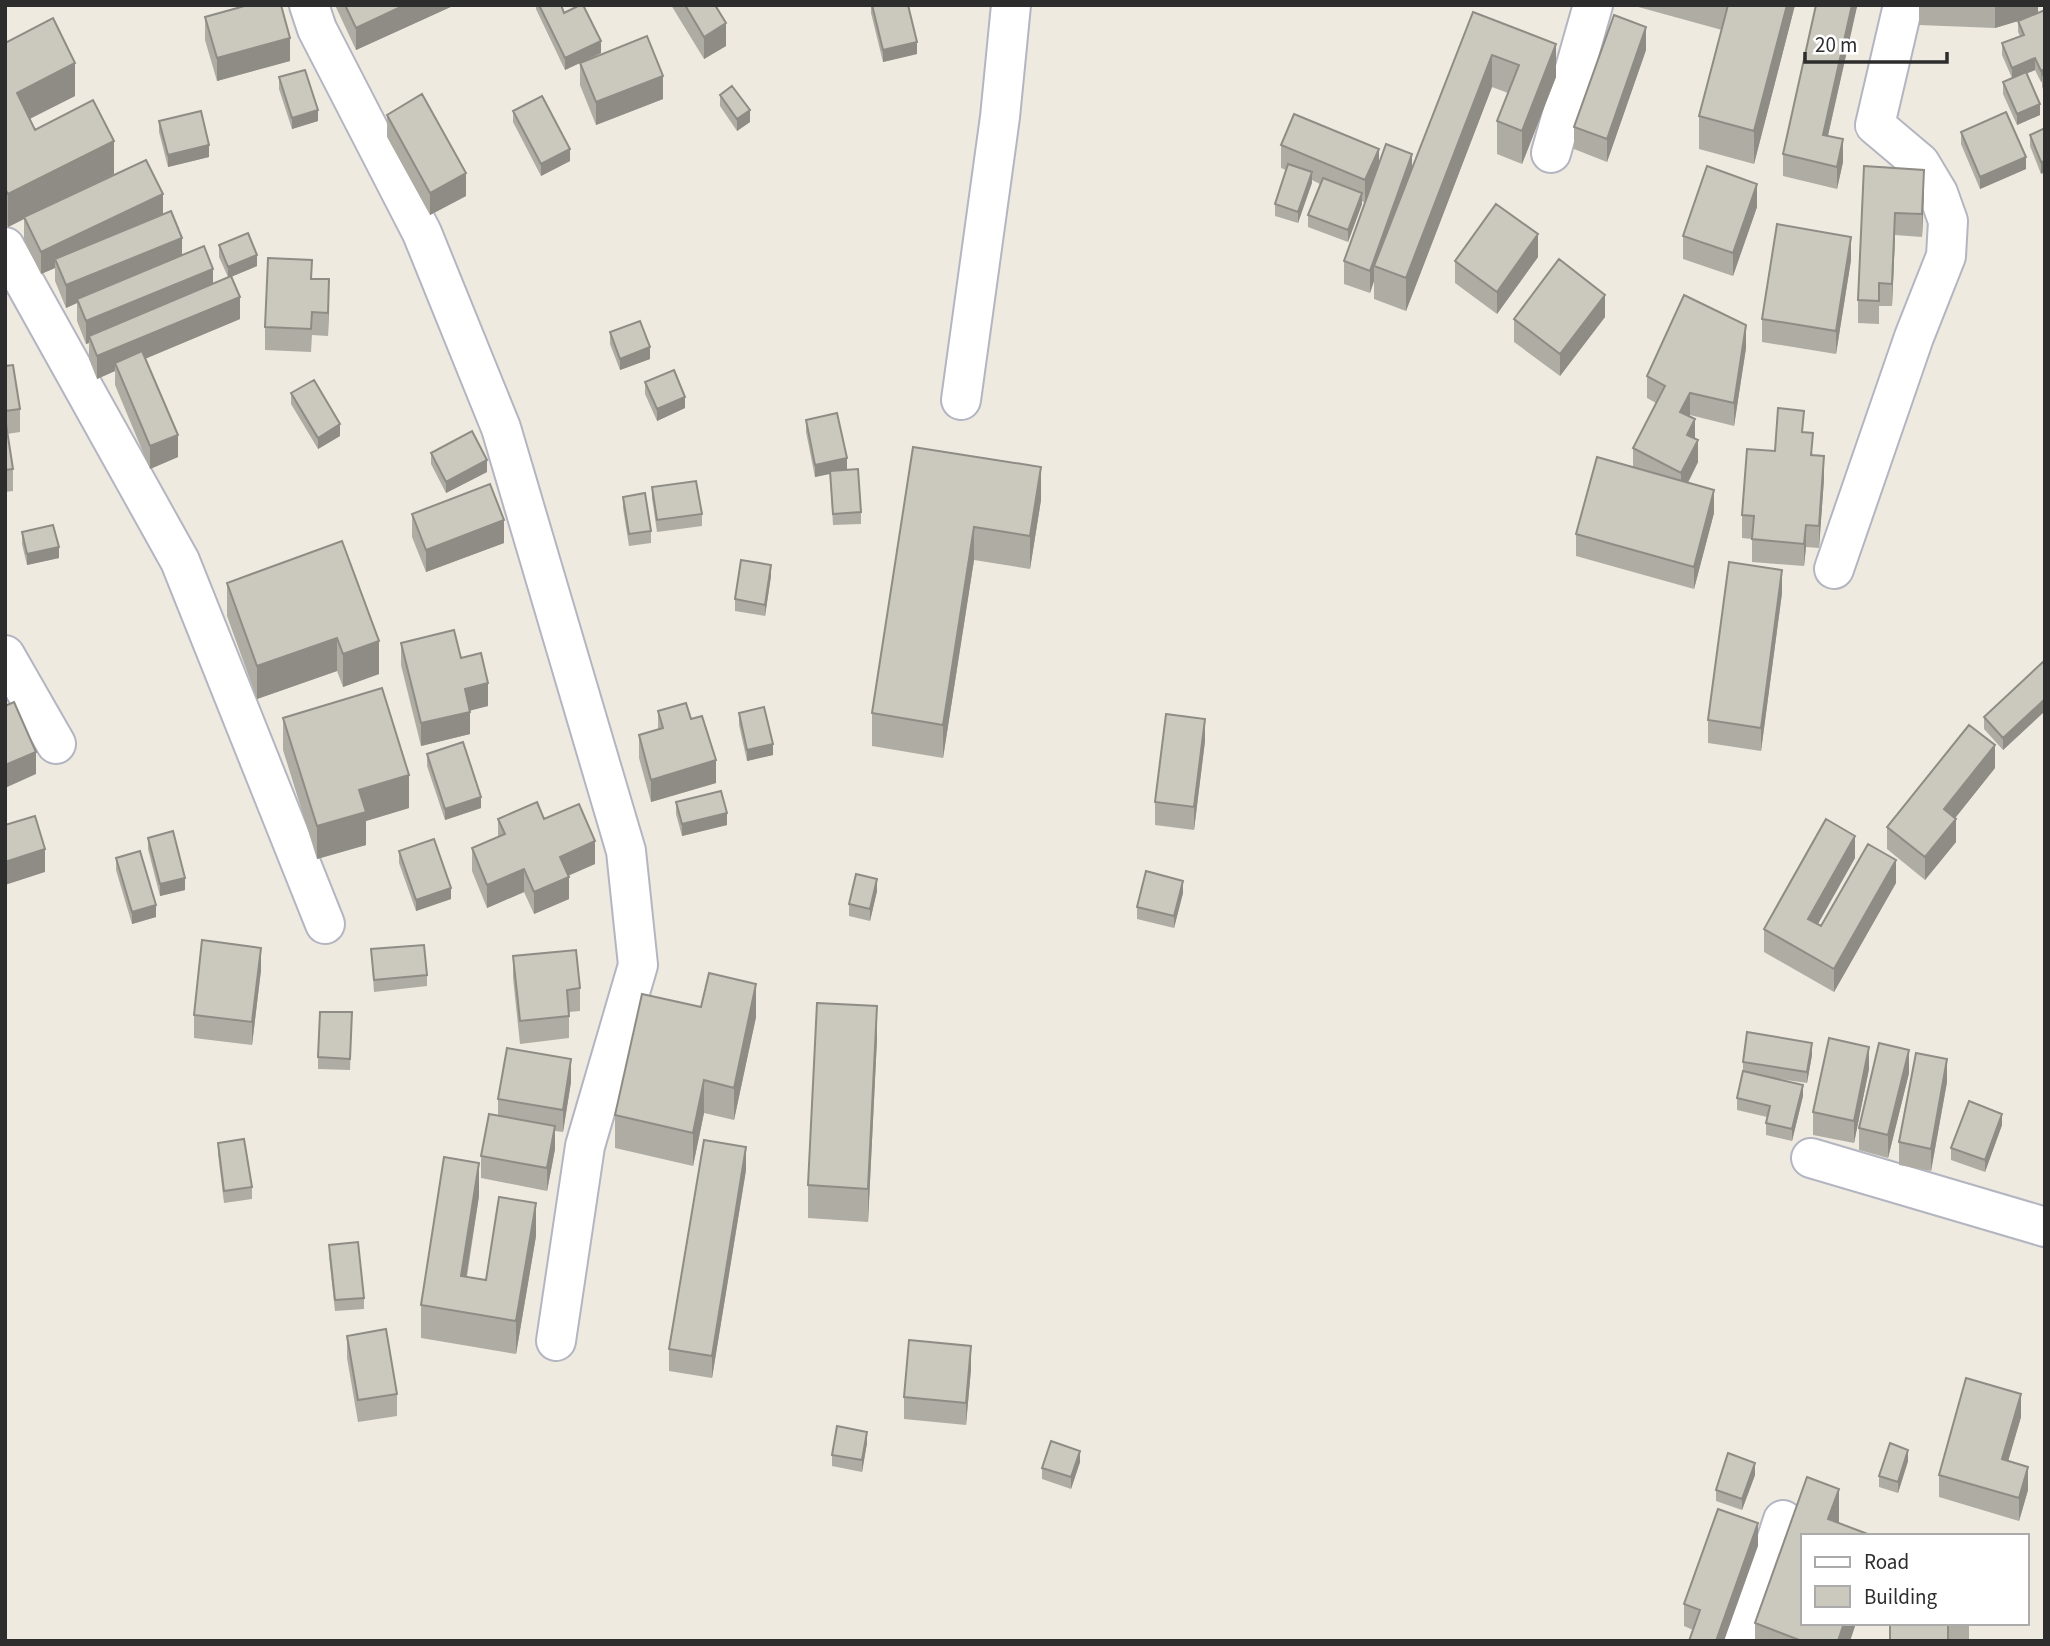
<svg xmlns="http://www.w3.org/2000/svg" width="2050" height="1646" font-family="'Source Sans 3',sans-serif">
	<rect width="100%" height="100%" fill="#efeae0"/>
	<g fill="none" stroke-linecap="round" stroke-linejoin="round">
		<g stroke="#b3b5c1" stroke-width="42">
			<path id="minor" d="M309,5l8,24 105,204 79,195 125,423 12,114 -53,181 -29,195
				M1551,153l42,-148
				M5,247l175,314 145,363
				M961,400l39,-283 11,-112
				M1834,569l80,-232 32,-81 2,-35 -10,-28 -18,-30 -45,-38 28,-120
				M5,655l51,89
				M1811,1158l234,69
				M1743,1641l40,-121"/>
		</g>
		<use href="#minor" stroke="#fff" stroke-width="38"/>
	</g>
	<path fill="#afaca3" d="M335,5h120l-99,45z
		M536,5h25l3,8 37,40 -36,17 -29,-61z
		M671,5h44l11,41 -22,13z
		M871,5h37l9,49 -34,8 -12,-49z
		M1631,5h164l-41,159 -55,-15v-33l23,-86z
		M1857,5l-29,131 15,26 -6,27 -54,-13v-22z
		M1919,5h119v8l7,-3v83l-3,-6v-5h-1l-6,-12 -9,4 14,41 -23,10 -14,-31v-12l9,-4 -10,-23v-12l18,-7 -2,-4v-11l-23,7 -76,-3z
		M1473,12l83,65 -34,87 -25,-10v-33l11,-28 -16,-6 -86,224 -32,-12v-18l-4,12 -26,-9v-23l21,-58 -3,-2v3l-14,38 -40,-15v-12l12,-31 -8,-4 -14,43 -23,-7v-12l11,-34 -5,-2v-23l98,19 33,5z
		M205,17l85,44 -73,20 -12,-41z
		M5,43l70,53 -45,23 5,11 79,44 -29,15 78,25 19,42 31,28 15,-7 -9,-20v-12l38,21 -26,11 9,42 -95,40 33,98 -28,12 -35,-84v-14l-18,8 -8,-20v-16l-3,1 -9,-23v-18l-11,5 -11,-27v-13l-14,6 -17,-34v-21l-16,8 -3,-5z
		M1646,50l-39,112 -33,-13v-22z
		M580,63l83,36 -67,26 -16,-40z
		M279,77l39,44 -26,8 -13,-40z
		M720,95l30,27 -13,9 -17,-25z
		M513,111l57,50 -29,15 -28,-54z
		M387,115l79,81 -36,19 -43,-78z
		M159,121l50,36 -41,10 -9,-35z
		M2045,128l-4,46 -11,-28v-11z
		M1961,132l65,37 -46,20 -19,-45z
		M1864,166l60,26 -2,45 -27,-2 -3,71h-13v18l-21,-1v-23z
		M1757,207l-24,69 -50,-17v-23z
		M1538,257l-41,57 -42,-31v-22z
		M1851,260l-15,94 -74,-12v-23z
		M312,279l17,23 -1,34 -16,-1 -1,17 -46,-2v-23z
		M1605,317l-45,59 -46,-34v-23z
		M610,332l40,27 -30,11 -10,-26z
		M1746,348l-12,78 -44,-11v2l5,21 3,24 -10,21 26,30 -20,76 -118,-33v-22l57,-67v-19l23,-45 -9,-5v-22z
		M5,366l15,43v23l-13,2 6,35v22l-8,1z
		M645,382l40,26 -28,13 -12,-27z
		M291,393l49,43 -22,13 -27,-45z
		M806,420l41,50 14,42v12l-28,1 -3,-51 -15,3 -9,-45z
		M1804,432l9,23 11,24 -5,69 -13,-1 -2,19 -52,-4v-23l-10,-1v-23l33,-64z
		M913,447l128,53 -11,69 -56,-9 -31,198 -71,-12v-33z
		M431,453l56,19 -41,21 -15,-29z
		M652,487l50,27v12l-45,6 -5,-34z
		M623,497l28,34v12l-22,3 -6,-38z
		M412,514l92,29 -78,29 -14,-35z
		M22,532l37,26 -32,7 -5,-21z
		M342,541l37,133 -36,13 -6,-16 -80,28 -30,-83v-33z
		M771,576l-6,40 -30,-5v-12z
		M1782,593l-21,158 -53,-8v-23z
		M401,643l60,15 27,48 -18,4v24l-49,12 -20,-81z
		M2045,660v51l-42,39 -19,-21v-12z
		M658,711l33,8 25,64 -65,19 -12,-44v-23l19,-6z
		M739,713l34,42 -26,6 -8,-36z
		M283,718l126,90 -43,13v24l-49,14 -34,-109z
		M1205,741l-11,89 -39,-5v-23z
		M427,754l54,54 -36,12 -18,-54z
		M1995,768l-40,50 1,24 -31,38 -38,-31v-22z
		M676,802l51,23 -45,11 -6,-22z
		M498,819h46l51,45 -27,12 1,23 -35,15 -10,-22 -37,16 -15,-37v-23l26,-11z
		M148,838l37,52 -25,6 -12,-47z
		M399,851l52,48 -35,12 -17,-48z
		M116,858l40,59 -24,7 -16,-54z
		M1855,858l-38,66 4,2 75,-43 -62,109 -70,-40v-23z
		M877,891l-7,30 -21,-5v-12z
		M1183,893l-9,35 -37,-9v-12z
		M371,949l56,26v11l-53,6z
		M513,956l67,32v23l-11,1v26l-49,6 -7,-66z
		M261,970l-9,75 -58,-7v-23z
		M701,1007l55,10 -22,103 -30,-7 -11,53 -78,-18v-33z
		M352,1012l-2,58 -32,-1v-12z
		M877,1039l-9,183 -60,-4v-33z
		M1812,1055l-5,28 -34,-5 30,18 -11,45 -26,-6v-12l1,-6 -30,-7v-12l6,-25v-11z
		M1869,1069l-15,74 -41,-8v-23z
		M1909,1073l-21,85 -29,-8v-22z
		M571,1082l-8,50 -8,-1v18l-8,42 -66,-13v-22l17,-41v-16z
		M1947,1082l-16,89 -32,-6v-23z
		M2002,1125l-17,47 -34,-12v-12z
		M218,1143l34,44v12l-28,4 -6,-49z
		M746,1170l-34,208 -43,-7v-22z
		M479,1196l-12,81 19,3 50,-44 -20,118 -95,-16v-33z
		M329,1245l35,53v11l-29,2 -6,-55z
		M347,1336l50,58v22l-39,6 -11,-64z
		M971,1369l-5,56 -62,-6v-22z
		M2021,1417l-13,44 20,29 -9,31 -80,-24v-22z
		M867,1443l-5,29 -30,-6v-11z
		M1908,1461l-10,32 -19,-6v-11z
		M1080,1462l-9,27 -29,-10v-11z
		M1755,1475l-13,35 -26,-9v-11z
		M1839,1522l-36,101h53l-6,18h-95v-18z
		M1758,1546l-65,84 -9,-4v-22z
		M1890,1623h79v18h-79z"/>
	<path fill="#8e8c85" d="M405,5h50l-99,45v-22z
		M1787,5h8l-41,159v-33z
		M1852,5h5v2l-34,150v-22z
		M1995,5h43v10l-43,13z
		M726,23v23l-22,13v-22z
		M1646,27v23l-39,112v-23z
		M290,38v23l-73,20v-23z
		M601,41v12l-36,17v-12z
		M917,42v12l-34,8v-12z
		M1556,44v33l-34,87v-33z
		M1492,55v32l-86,224v-33z
		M2035,58v12l-23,9v-11z
		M75,63v33l-58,29v-32z
		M2045,69v12l-3,-6 -1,7v-11z
		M663,76v23l-67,26v-23z
		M2040,104v11l-23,10v-11z
		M318,110v11l-26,8v-11z
		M750,110v12l-13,9v-12z
		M1843,139v23l-6,27v-22z
		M114,141v33l-106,53v-33z
		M209,145v12l-41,10v-12z
		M570,149v12l-29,15v-12z
		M1379,149v23l-14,31v-23z
		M1412,154v23l-38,89v15l-4,12v-22z
		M2026,157v12l-46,20v-12z
		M2045,161v11l-4,2v-12z
		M1924,170v22l-2,45v-23z
		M1312,172v11l-14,40v-11z
		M466,173v23l-36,19v-22z
		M1757,184v23l-24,69v-23z
		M1362,193v11l-14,38v-12z
		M163,194v23l-108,42v9l-14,6v-22z
		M1895,213v22l-3,71v-22z
		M1538,234v23l-41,57v-22z
		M1851,237v23l-15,94v-23z
		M182,238v22l-105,39v4l-11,5v-23z
		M257,255v11l-29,12v-11z
		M213,269v22l-124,45v7l-3,1v-23z
		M329,279v23l-1,34v-23z
		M1605,295v22l-45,59v-22z
		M240,297v22l-122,51 -3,-7v8l-18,8v-23z
		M1746,325v23l-12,78v-23z
		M650,347v12l-30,11v-11z
		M1690,393v22l-10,19v-22z
		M685,397v11l-28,13v-12z
		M1695,419v23l-8,-7z
		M340,424v12l-22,13v-11z
		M178,435v22l-28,12v-23z
		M1698,440v22l-17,34v-23z
		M1824,456v23l-5,69v-22z
		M847,458v12l-32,7v-12z
		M487,460v12l-41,21v-11z
		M1041,467v33l-11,69v-33z
		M1714,490v23l-20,76v-22z
		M504,520v23l-78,29v-22z
		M1806,525v22l-2,19v-22z
		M974,527v33l-31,198v-33z
		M59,547v11l-32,7v-11z
		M771,565v11l-6,40v-11z
		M1782,570v23l-21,158v-23z
		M337,638v33l-80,28v-33z
		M379,641v33l-36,13v-33z
		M488,683v23l-23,6v-23z
		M2045,699v12l-42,39v-12z
		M470,712v22l-49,12v-23z
		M1205,719v22l-11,89v-23z
		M773,744v11l-26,6v-11z
		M1995,745v23l-51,64v-23z
		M36,752v22l-31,14v-23z
		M716,760v23l-65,19v-22z
		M409,775v33l-43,13v24l-49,14v-33l42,-36z
		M481,797v11l-36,12v-11z
		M727,813v12l-45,11v-12z
		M1956,819v23l-31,38v-23z
		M1855,836v22l-47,84v-23z
		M595,841v23l-35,15v-22z
		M45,849v23l-40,13v-23z
		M1896,860v23l-62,109v-23z
		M524,869v23l-37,16v-23z
		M569,877v22l-35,15v-22z
		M185,878v12l-25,6v-12z
		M877,879v12l-7,30v-12z
		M1183,881v12l-9,35v-12z
		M451,888v11l-35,12v-11z
		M156,905v12l-24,7v-12z
		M261,948v22l-9,75v-23z
		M756,984v33l-22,103v-32z
		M877,1006v33l-9,183v-33z
		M1812,1043v12l-5,28v-11z
		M1869,1047v22l-15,74v-22z
		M1909,1050v23l-21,85v-23z
		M571,1059v23l-8,50v-22z
		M1947,1059v23l-16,89v-22z
		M704,1080v33l-11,53v-33z
		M1803,1085v11l-11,45v-12z
		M2002,1114v11l-17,47v-12z
		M555,1126v23l-8,42v-23z
		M746,1147v23l-34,208v-22z
		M479,1163v33l-18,113v-33z
		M536,1203v33l-20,118v-33z
		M971,1346v23l-5,56v-22z
		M2021,1394v23l-19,65v-23z
		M867,1432v11l-5,29v-12z
		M1908,1450v11l-10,32v-11z
		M1080,1451v11l-9,27v-12z
		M1755,1463v12l-13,35v-11z
		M2028,1467v23l-9,31v-23z
		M1839,1489v33l-5,14 -6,-17z
		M1758,1523v23l-34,95h-8z
		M1844,1623h12l-6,18h-12z"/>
	<path fill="#cbc8be" stroke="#8e8c85" stroke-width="2" d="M248,5h33l9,33 -73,20 -12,-41z
		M345,5h60l-49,23z
		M539,5h22l3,8 16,-8h3l18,36 -36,17z
		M685,5h30l11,18 -22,14z
		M872,5h36l9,37 -34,8z
		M1728,5h59l-33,126 -55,-15z
		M1816,5h36l-29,130 20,4 -6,28 -54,-13z
		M2045,10v59l-4,2 -6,-13 -23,10 -10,-25 22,-8 -6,-14z
		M1473,12l83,32 -34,87 -25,-10 22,-56 -27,-10 -86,223 -32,-12z
		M1614,15l32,12 -39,112 -33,-12z
		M53,18l22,45 -58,30 18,37 58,-30 21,41 -106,53 -3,-5v-146z
		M647,36l16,40 -67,26 -16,-39z
		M305,70l13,40 -26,8 -13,-41z
		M2026,72l14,32 -23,10 -14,-32z
		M732,86l18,24 -13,9 -17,-24z
		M422,94l44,79 -36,20 -43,-78z
		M542,96l28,53 -29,15 -28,-53z
		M201,111l8,34 -41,10 -9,-34z
		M2006,112l20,45 -46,20 -19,-45z
		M1294,114l85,35 -14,31 -84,-35z
		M2045,128v33l-4,1 -11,-27z
		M1386,144l26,10 -42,117 -26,-10z
		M146,160l17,34 -122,58 -17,-35z
		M1288,164l24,8 -14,40 -23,-8z
		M1707,166l50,18 -24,69 -50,-17z
		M1864,166l60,4 -2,44 -27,-1 -3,71 -13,-1v18l-21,-1z
		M1323,178l39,15 -14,37 -40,-15z
		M1496,204l42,30 -41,58 -42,-31z
		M171,211l11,27 -116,47 -11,-26z
		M1777,224l74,13 -15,94 -74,-12z
		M248,233l9,22 -29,12 -9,-22z
		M204,246l9,23 -127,52 -9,-22z
		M268,258l44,2 -1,19h18l-1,34 -16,-1 -1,17 -46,-2z
		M1559,259l46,36 -45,59 -46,-35z
		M231,276l9,21 -143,59 -8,-20z
		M1684,295l62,30 -12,78 -44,-10 -10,19 15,7 -8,16 11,5 -17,33 -48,-25 32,-62 -18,-10z
		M640,321l10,26 -30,12 -10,-27z
		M142,351l36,84 -28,11 -35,-83z
		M13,365l7,44 -15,2v-45z
		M674,370l11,27 -28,12 -12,-27z
		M314,380l26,44 -22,14 -27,-45z
		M1778,408l26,3 -2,21 11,1 -2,22 13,1 -5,70 -13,-1 -2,19 -52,-5 2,-23 -12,-1 5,-66 28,2z
		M837,413l10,45 -32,7 -9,-45z
		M6,424l7,45 -8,1v-46z
		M472,431l15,29 -41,22 -15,-29z
		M913,447l128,20 -11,69 -56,-9 -31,198 -71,-12z
		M1597,457l117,33 -20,77 -118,-33z
		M858,469l3,43 -28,2 -3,-43z
		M696,481l6,33 -45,6 -5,-33z
		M490,484l14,36 -78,30 -14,-36z
		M645,493l6,38 -22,3 -6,-37z
		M53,525l6,22 -32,7 -5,-22z
		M342,541l37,100 -36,13 -6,-16 -80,28 -30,-83z
		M741,560l30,5 -6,40 -30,-6z
		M1729,562l53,8 -21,158 -53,-8z
		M454,630l7,28 20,-5 7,30 -23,6 5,23 -49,11 -20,-80z
		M2045,660v39l-42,39 -19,-21z
		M382,688l27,87 -50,15 7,22 -49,14 -34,-108z
		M14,702l22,50 -31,13v-59z
		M686,703l5,16 11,-3 14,44 -65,20 -12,-45 24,-7 -5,-17z
		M764,707l9,37 -26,6 -8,-37z
		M1166,714l39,5 -11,88 -39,-5z
		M1969,725l26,20 -51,64 12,10 -31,38 -38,-30z
		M463,742l18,55 -36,12 -18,-55z
		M721,791l6,22 -45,11 -6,-22z
		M537,802l7,17 35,-15 16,37 -35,16 9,20 -35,15 -10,-23 -37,16 -15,-37 33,-14 -7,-15z
		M35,816l10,33 -40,13v-37z
		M1826,819l29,17 -47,83 13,7 47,-82 28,16 -62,109 -70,-40z
		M173,831l12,47 -25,6 -12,-46z
		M434,839l17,49 -35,12 -17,-49z
		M140,851l16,54 -24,7 -16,-54z
		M1146,871l37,10 -9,35 -37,-9z
		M856,874l21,5 -7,30 -21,-5z
		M202,940l59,8 -9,74 -58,-7z
		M424,945l3,30 -53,5 -3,-31z
		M576,950l4,38 -13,2 2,26 -49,5 -7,-65z
		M709,973l47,11 -22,104 -30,-8 -11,53 -78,-18 27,-121 59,13z
		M817,1003l60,3 -9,183 -60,-4z
		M320,1012h32l-2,47 -32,-2z
		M1747,1032l65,11 -5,29 -64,-10z
		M1829,1038l40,9 -15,74 -41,-9z
		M1879,1043l30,7 -21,85 -29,-7z
		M507,1048l64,11 -8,51 -65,-11z
		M1916,1053l31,6 -16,90 -32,-7z
		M1743,1071l60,14 -11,44 -26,-6 4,-17 -33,-8z
		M1969,1101l33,13 -17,46 -34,-12z
		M489,1114l66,12 -8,42 -66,-12z
		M244,1139l8,48 -28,4 -6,-48z
		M704,1140l42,7 -34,209 -43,-7z
		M444,1157l35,6 -18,113 25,4 13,-83 37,6 -20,118 -95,-16z
		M358,1242l6,56 -29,2 -6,-55z
		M386,1329l11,65 -39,6 -11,-64z
		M909,1340l62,6 -5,57 -62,-6z
		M1966,1378l55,16 -19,65 26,8 -9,31 -80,-23z
		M837,1426l30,6 -5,28 -30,-5z
		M1051,1441l29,10 -9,26 -29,-9z
		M1890,1443l18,7 -10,32 -19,-6z
		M1728,1453l27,10 -13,36 -26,-9z
		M1807,1477l32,12 -11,30 45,17h-70v87h41l-6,18h-36l-47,-18z
		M1718,1509l40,14 -42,118h-27l11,-31 -16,-6z
		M1890,1623h58v18h-58z"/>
	<rect width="2050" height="1646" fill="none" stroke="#2d2d2d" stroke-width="14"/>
	<rect x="1801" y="1534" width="228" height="91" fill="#ffffff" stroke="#ababab" stroke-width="2"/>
	<rect x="1815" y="1557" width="35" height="10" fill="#ffffff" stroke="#ababab" stroke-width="2"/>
	<text x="1864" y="1569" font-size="21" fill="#2d2d2d">Road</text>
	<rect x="1815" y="1586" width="35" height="21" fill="#cbc8be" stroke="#ababab" stroke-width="2"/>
	<text x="1864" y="1604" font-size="21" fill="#2d2d2d">Building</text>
	<path d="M1805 52v10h142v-10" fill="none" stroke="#2d2d2d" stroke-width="3.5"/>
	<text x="1815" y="52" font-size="21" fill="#2d2d2d" stroke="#ffffff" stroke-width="5" paint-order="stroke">20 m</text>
</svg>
